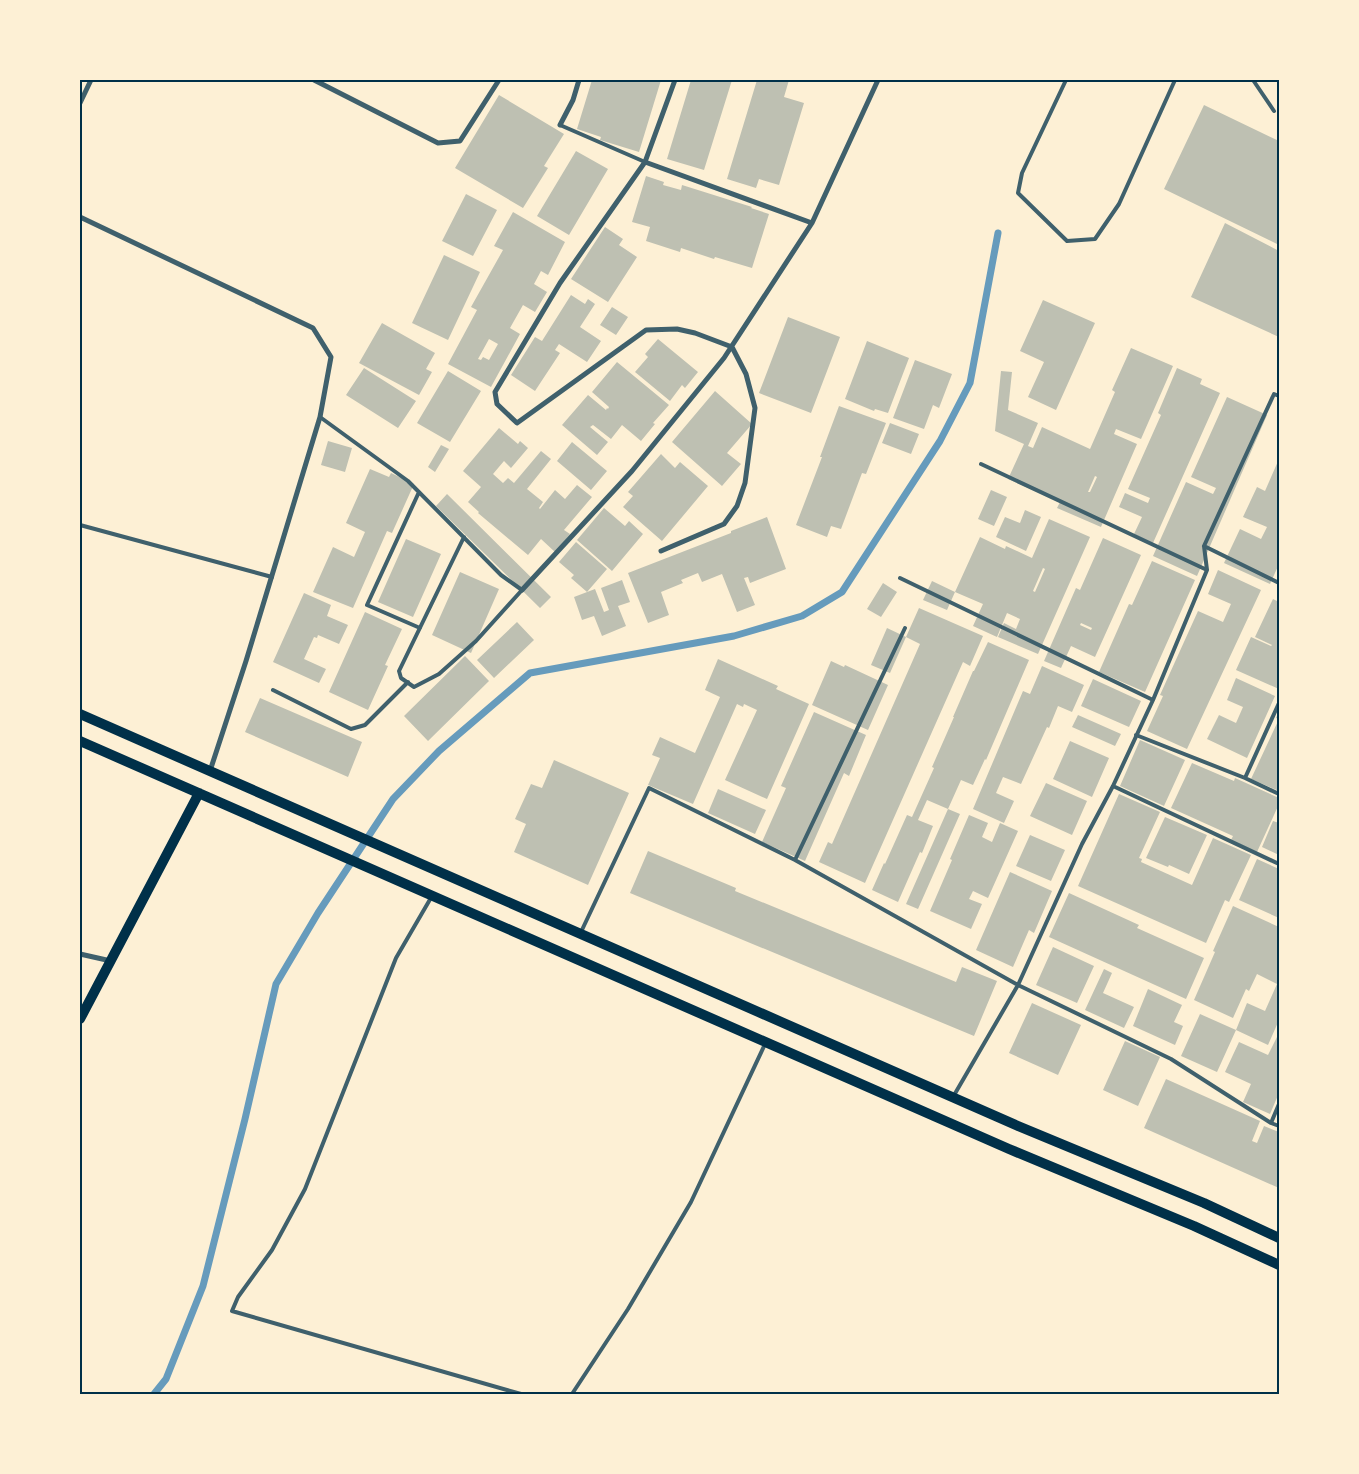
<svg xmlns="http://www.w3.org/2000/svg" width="1359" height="1474" font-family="Quicksand,sans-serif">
	<rect width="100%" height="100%" fill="#fdf0d5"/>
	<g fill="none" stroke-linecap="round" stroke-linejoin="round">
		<path stroke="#669bbc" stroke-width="7" d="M154,1394l12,-15 37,-93 42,-167 31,-135 42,-71 75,-114 46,-48 91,-78 204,-37 68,-20 40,-24 98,-151 30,-58 28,-150"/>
	</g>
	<path fill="#bec0b2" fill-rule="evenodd" d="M592,80h69l-22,72 -39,-12 1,-3 -24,-8z
		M691,80h41l-28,90 -37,-11z
		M757,80h32l-5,17 20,6 -25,82 -20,-6 -3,9 -29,-9z
		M499,95l65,39 -20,32 4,2 -25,40 -68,-40z
		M1204,105l75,36v104l-115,-56z
		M576,151l32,18 -39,66 -32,-19z
		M646,176l18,6 -1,3 18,5 1,-5 70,22 -1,1 18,6 -17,54 -37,-11 -1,2 -33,-11 -1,4 -34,-11 4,-14 -18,-5z
		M466,194l31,16 -24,46 -31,-15z
		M513,212l52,30 -17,33 -7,-4 -7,13 13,8 -12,20 -12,-7 -13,23 10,6 -29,53 -43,-23 29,-54 -6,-3 32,-57 -9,-4zM489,339l9,5 -9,16 -6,-3 -2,3 -3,-1z
		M1225,223l54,28v86l-88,-40z
		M605,227l18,12 -4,6 18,12 -29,45 -37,-23z
		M444,255l36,17 -32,68 -36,-17z
		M571,295l14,9 3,-5 7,5 -15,23 21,14 -14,21 -28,-18 -4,6 5,3 -25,38 -24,-16 24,-38 7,4z
		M1043,300l52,23 -39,87 -28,-13 16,-35 -24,-11z
		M612,307l16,10 -12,18 -16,-10z
		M788,317l52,20 -29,76 -52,-20z
		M382,323l53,30 -9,16 6,3 -13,23 -60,-32z
		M658,339l40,33 -13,16 -3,-3 -12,16 -35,-29 13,-15 -3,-3z
		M867,341l42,17 -21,55 -13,-4 -1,2 -29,-12z
		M1131,348l42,18 -32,73 -25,-10 -2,5 23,10 -36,83 -44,-19 3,-6 -52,-23 16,-35 -29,-13 6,-60 11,1 -4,38 30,13 -10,23 5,2 9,-21 48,22 25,-57 -3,-2zM1095,476l2,1 -7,15h-2z
		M915,360l37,14 -13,34 -6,-3 -9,24 -31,-11z
		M617,362l52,43 -16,18 2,1 -14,17 -19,-16 -11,14 -18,-14 -3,2 18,15 -11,13 -35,-30 26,-30 18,15 1,-2 1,1 1,-2 -17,-15z
		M364,368l52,33 -18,27 -52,-33z
		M1177,368l25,11 -2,5 20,9 -67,150 -19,-9 8,-17 -23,-10 6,-14 23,10 2,-5 -22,-9 33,-74 -3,-2z
		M448,371l33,20 -31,51 -33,-19z
		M715,391l37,33 -25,29 14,11 -19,22 -50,-44z
		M1227,397l40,18 -70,161 -44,-20 33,-74 27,12 3,-6 -25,-11z
		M839,406l47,17 -20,51 -4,-1 -21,56 -10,-3 -4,11 -31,-12 26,-68h-2z
		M890,423l29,11 -8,20 -29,-11z
		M499,428l19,16 2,-3 8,7 -17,20 -7,-7 -11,13 10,9 5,-5 6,5 27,-32 10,8 -24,30 16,13 -4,6 1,1 15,-19 10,9 12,-14 15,12 -28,33 6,4 -15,18 -14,-13 -13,16 -50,-42 1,-1 -11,-10 13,-15 -18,-16z
		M328,441l24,7 -7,24 -24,-7z
		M572,442l35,29 -16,19 -34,-29z
		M441,445l8,4 -14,23 -7,-5z
		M661,454l14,14 5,-6 28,24 -46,55 -39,-34 10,-11 -5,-4z
		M1279,459v105l-9,20 -46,-21 16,-34 21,10 6,-12 -24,-10 14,-30 8,4z
		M370,469l19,8 2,-4 23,11 -22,49 -5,-2 -34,77 -40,-16 20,-45 21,10 11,-25 -19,-9z
		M991,490l16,7 -13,29 -16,-7z
		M447,494l104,103 -11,11 -104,-102z
		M604,508l21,18 4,-5 14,13 -31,37 -35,-31z
		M1025,510l16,7 -15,34 -30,-14 9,-20 15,6z
		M767,517l19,52 -36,14 -2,-6 -4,1 11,27 -18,7 -15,-38 -20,8 -4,-9 -17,7 2,3 -22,9 8,23 -21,8 -20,-50 103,-40v-2z
		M1049,519l41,18 -52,117 -40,-17 6,-14 12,6 4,-10 -13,-6 -10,24 -24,-11 10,-22 -28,-12 -8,18 -24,-10 9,-19 23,11 25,-55 25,12 1,-3 26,12zM1043,568l2,1 -10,23 -2,-1z
		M1103,538l38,17 -46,102 -24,-11 -10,22 -17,-7 32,-73 4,2zM1081,623l11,5 -1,2 -11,-5z
		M406,539l35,15 -28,63 -35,-15z
		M576,542l31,27 -20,23 -16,-14 3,-3 -15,-13z
		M1152,561l43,19 -50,112 -46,-20 30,-68 3,1z
		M1218,570l43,20 -74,159 -40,-18 16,-35 -3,-1 38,-84 25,11 8,-18 -23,-10z
		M460,572l39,17 -28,64 -39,-18z
		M622,580l8,22 -12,4 8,20 -24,10 -8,-20 -12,4 -8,-23 21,-8 9,23 5,-2 -8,-22z
		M883,583l14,9 -16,25 -14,-8z
		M304,593l27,12 -4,11 21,9 -9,19 -21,-9 -1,3 -3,-1 -10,22 22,10 -7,14 -46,-21z
		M1273,599l6,3v87l-43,-19 15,-33 20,9 1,-1 -17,-8z
		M919,608l64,28 -13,30 -7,-4 -98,221 -46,-21 9,-20 4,2 88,-200 -14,-7 -16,36 -19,-8 16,-37 19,9z
		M365,612l37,17 -17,36 3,1 -20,44 -39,-18z
		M517,622l17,18 -40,38 -17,-18z
		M988,642l41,18 -43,100 -1,-1 -12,26 -12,-5 -13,29 -21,-9 -9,20 15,6 -11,27 -2,-1 -22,50 -26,-12 12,-27 1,1 22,-49 5,2 22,-49 -2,-1 22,-50h-1l20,-46h1z
		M465,656l24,25 -61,60 -24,-25z
		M718,659l60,27 -2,3 33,15 -42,95 -42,-19 32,-70 -13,-6 -1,3 -6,-3 -44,100 -45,-19 12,-27 -8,-3 8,-18 35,16 25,-56 -15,-7z
		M831,661l13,6 1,-2 43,20 -20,45 -56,-25z
		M1042,666l42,19 -12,27 -14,-6 -9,22 -2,-1 -26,57 -18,-7 -7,16 18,8 -10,22 -31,-14 50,-118 7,3z
		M1236,678l39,18 -28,62 -40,-19 12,-24 17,8 7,-16 -16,-7z
		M1093,679l48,22 -12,26 -48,-21z
		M260,698l102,44 -14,35 -103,-45z
		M1279,711v80l-28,-12 28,-60 -3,-1z
		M814,712l52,23 -17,41 -5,-3 -39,88 -43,-19 24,-54 -5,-2z
		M1078,715l43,19 -6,12 -43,-19z
		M1140,740l45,20 -21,46 -44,-20z
		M1070,741l39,17 -17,39 -39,-18z
		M554,760l75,33 -41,92 -74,-33 12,-28 -11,-5 16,-35 11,4z
		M1192,763l42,18 1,-3 44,20v6l-22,48 -26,-12 2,-4 -62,-28z
		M1046,783l41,18 -15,34 -42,-19z
		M718,789l48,21 -11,24 -47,-21z
		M1119,794l41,18 -21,46 3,1 -1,3 51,23 21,-47 38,17 -22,47 -4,-2 -19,43 -128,-57z
		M948,809l12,5 -42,95 -12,-5z
		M969,815l19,8 -6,14 10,5 8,-19 18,8 -30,67 -15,-7 -4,8 13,5 -11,25 -41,-18 22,-51 -2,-1z
		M1165,817l42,18 -18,39 -20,-9 -1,2 -22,-9z
		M1273,821l6,2v32l-17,-8z
		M1030,835l35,15 -14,31 -35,-15z
		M648,851l88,37 -1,3 221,91 6,-15 35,14 -23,55 -344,-143z
		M1257,859l22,10v49l-40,-18z
		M1010,872l42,19 -18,42 -5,-3 -16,37 -37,-17z
		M1069,893l70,32 -2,3 67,30 -18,41 -137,-62z
		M1233,906l46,21v93l-11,25 -32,-15 11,-27 18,8 12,-27 -20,-10 -8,17 -3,-2 -13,29 -39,-18 21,-48 -2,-1z
		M1053,947l41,19 -17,37 -41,-18z
		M1104,969l8,4 -9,20 31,14 -10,21 -39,-18z
		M1148,989l34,16 -8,17 9,4 -8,19 -42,-19z
		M1032,1003l49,22 -23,50 -49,-22z
		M1200,1014l36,16 -19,42 -36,-16z
		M1279,1033v60l-9,21 -27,-12 8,-18 -26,-12 14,-30 29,13z
		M1125,1041l35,16 -22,49 -35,-16z
		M1166,1079l94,42 -8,20 5,2 7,-17 15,6v56l-135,-60z"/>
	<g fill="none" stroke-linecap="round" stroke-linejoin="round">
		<path stroke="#3f606c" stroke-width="4" d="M1066,80l-44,93 -4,20 49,48 28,-2 24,-35 56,-124
			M1253,80l21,31
			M560,125l85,37
			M320,417l88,64 93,94 21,15 -46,51 -37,33 -25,13 -13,-9 -2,-7 65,-134
			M981,464l226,106
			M419,492l-52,113 53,23
			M80,525l192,52
			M1204,546l75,37
			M900,578l253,122
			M273,690l78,39 14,-4 43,-43
			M1136,735l109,43 34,16
			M1245,778l34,-75
			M1113,786l166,78
			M795,860l110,-232
			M432,896l-36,62 -91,231 -33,61 -34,47 -6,14 289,83
			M581,932l68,-144 146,72 223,125 153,74 100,64 8,3
			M953,1097l65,-112 64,-141 31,-58 40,-86 54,-130 -3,-24 70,-152 5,2
			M1271,1123l8,-19
			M572,1394l56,-85 63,-107 75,-160"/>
		<path stroke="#3f606c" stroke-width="5" d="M314,80l124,63 22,-2 39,-61
			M80,103l11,-23
			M560,125l13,-25 6,-20
			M645,162l167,61
			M80,217l233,111 18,29 -11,60 -74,244 -36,110
			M661,551l63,-27 13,-18 8,-23 10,-75 -9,-34 -14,-27 -37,-14 -18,-4 -31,1 -129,93 -20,-19 -2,-12 65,-109 85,-121 30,-82
			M522,590l110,-119 92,-113 88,-135 66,-143
			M80,954l31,7"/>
		<path stroke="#003049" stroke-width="10" d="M80,714l938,412 186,77 75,35
			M80,741l929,408 185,77 85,39
			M80,1019l119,-226"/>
	</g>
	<rect width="1359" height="1474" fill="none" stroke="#fdf0d5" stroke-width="162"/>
	<rect x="81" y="81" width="1197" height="1312" fill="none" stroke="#003049" stroke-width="2"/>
</svg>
